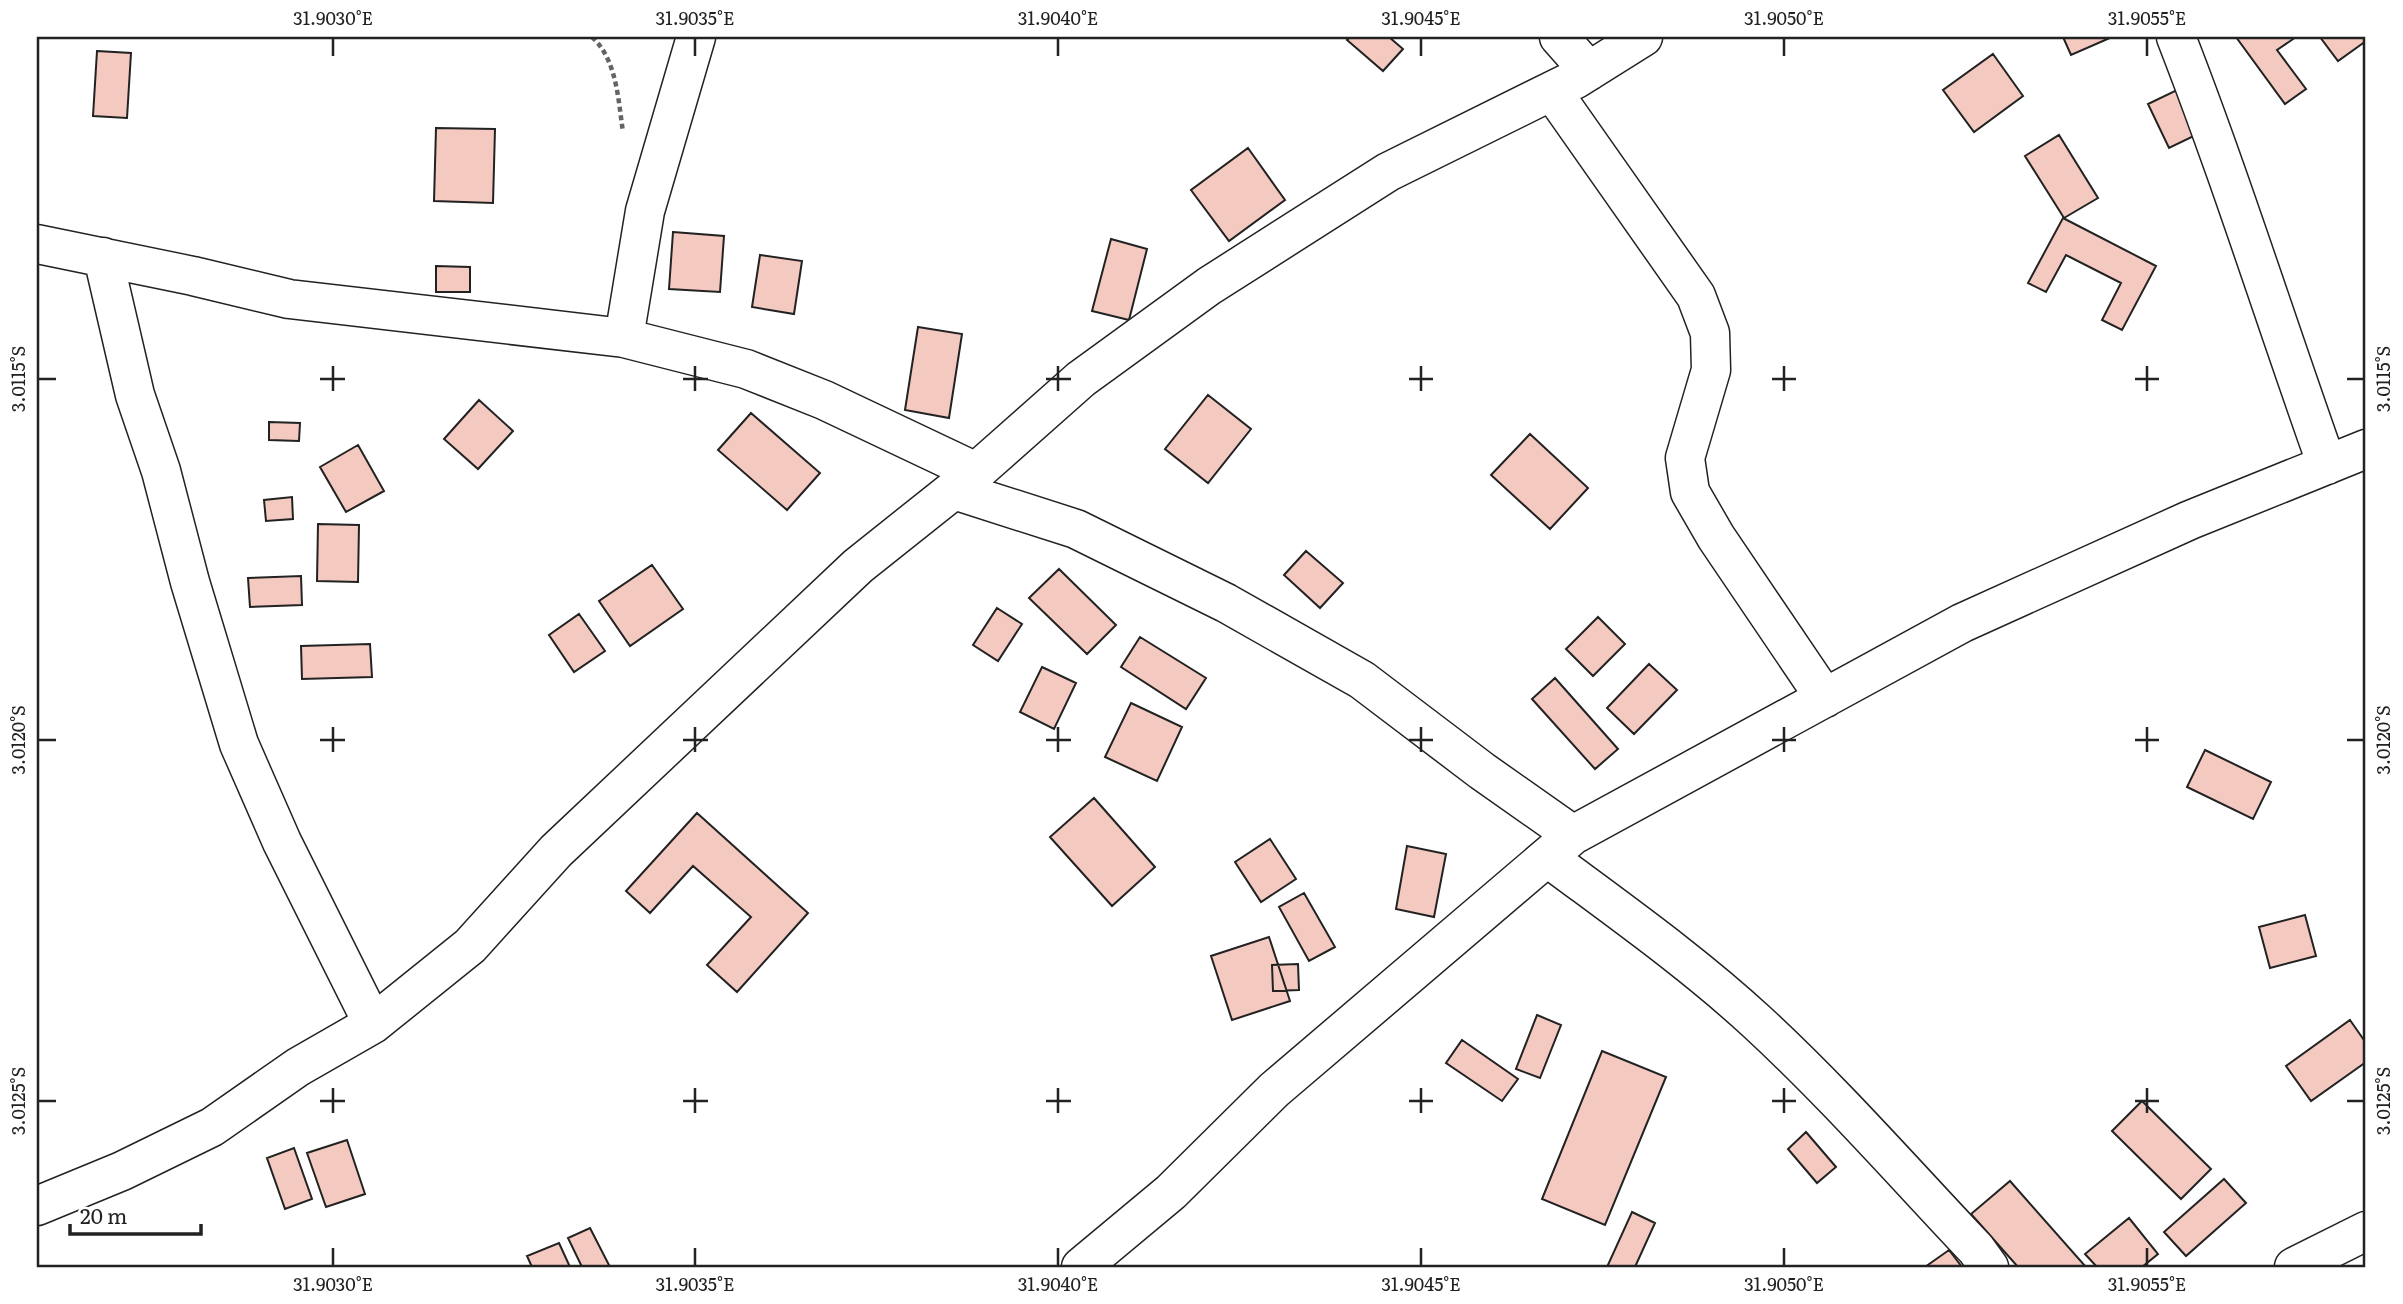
<svg xmlns="http://www.w3.org/2000/svg" width="2403" height="1304" font-family="Literata,serif">
	<rect width="100%" height="100%" fill="#fff"/>
	<path fill="#f3c9c0" stroke="#222" stroke-width="2" d="M1350,37h39l14,12 -20,22 -36,-31z
		M2063,37h49l-41,18z
		M2236,37h60l-19,13 29,39 -21,15z
		M2320,37h46v4l-28,20z
		M97,51l34,2 -4,65 -34,-2z
		M1993,54l30,42 -49,36 -31,-42z
		M2179,89l21,44 -31,15 -21,-44z
		M436,128l59,1 -2,74 -59,-2z
		M2059,135l39,63 -34,20 -39,-62z
		M1248,148l37,52 -56,41 -38,-51z
		M2063,218l93,48 -34,64 -20,-10 19,-37 -55,-28 -20,37 -18,-9z
		M673,232l51,4 -4,56 -51,-3z
		M1111,239l36,10 -18,71 -37,-9z
		M760,255l42,6 -8,53 -42,-7z
		M436,266l34,1v25h-34z
		M918,327l44,7 -13,84 -44,-8z
		M1208,395l43,34 -43,54 -43,-34z
		M479,400l34,31 -35,38 -34,-30z
		M751,413l69,60 -33,37 -69,-60z
		M269,422l31,1 -1,18 -30,-1z
		M1530,434l58,54 -38,41 -59,-54z
		M358,445l26,46 -38,21 -26,-45z
		M292,497l1,22 -27,2 -2,-21z
		M318,524l41,1 -1,57 -41,-1z
		M1306,551l37,32 -23,25 -36,-33z
		M652,565l31,44 -53,37 -31,-45z
		M1059,569l57,56 -29,29 -58,-56z
		M301,576l1,29 -52,2 -2,-29z
		M997,608l25,16 -24,37 -25,-16z
		M579,614l26,37 -31,21 -25,-37z
		M1598,617l27,27 -32,32 -27,-27z
		M1140,637l66,41 -20,31 -65,-42z
		M370,644l2,33 -70,2 -1,-33z
		M1649,664l28,26 -43,44 -27,-26z
		M1042,667l34,16 -22,46 -34,-17z
		M1555,678l63,71 -23,20 -63,-70z
		M1131,703l51,24 -25,54 -52,-24z
		M2205,750l66,32 -18,37 -66,-32z
		M1094,798l61,69 -43,39 -62,-69z
		M697,813l111,100 -71,79 -30,-27 44,-48 -58,-51 -43,47 -24,-22z
		M1270,839l26,40 -35,23 -26,-40z
		M1407,846l39,8 -12,63 -38,-8z
		M1304,893l31,54 -26,14 -30,-54z
		M2305,915l11,41 -46,12 -11,-41z
		M1269,937l21,64 -58,19 -21,-64z
		M1298,964l1,26 -26,1 -1,-26z
		M1537,1015l24,10 -21,53 -24,-9z
		M2350,1020l16,23v19l-55,39 -25,-35z
		M1462,1040l56,39 -16,22 -56,-38z
		M1602,1051l64,26 -61,148 -63,-26z
		M2142,1101l69,68 -30,30 -69,-68z
		M1806,1132l30,35 -19,16 -29,-34z
		M347,1140l18,54 -39,13 -19,-54z
		M294,1148l18,51 -27,10 -18,-51z
		M2224,1179l22,24 -60,53 -22,-24z
		M2010,1181l76,86h-68l-47,-53z
		M1632,1212l23,11 -20,44h-28z
		M2129,1218l29,36 -16,13h-45l-12,-13z
		M590,1228l20,39h-28l-14,-29z
		M559,1243l11,24h-38l-5,-11z
		M1949,1250l13,17h-37z"/>
	<g fill="none" stroke-linecap="round" stroke-linejoin="round">
		<g stroke="#222" stroke-width="41">
			<path id="street" d="M1559,37l30,34
				M2176,37c55,141 100,285 151,428
				M1552,91l144,205 14,37 1,37 -26,88 5,34 26,45 109,161
				M37,244l156,32 96,23 335,39 122,31 78,31 152,72
				M103,257l32,138 26,76 29,111 49,162 43,98 91,182
				M624,338l21,-127 51,-174
				M954,490l122,39 150,74 136,77 120,91 91,64
				M1547,857c71,53 145,105 210,165 77,71 147,151 219,227l13,18
				M37,1206l85,-35 90,-44 86,-60 75,-43 97,-78 86,-95 302,-285 118,-94 105,-93 128,-93 179,-114 188,-93 67,-42
				M1081,1267l90,-75 103,-102 299,-255 389,-212 228,-103 176,-71
				M2294,1267l72,-36"/>
		</g>
		<path stroke="#646464" stroke-width="4.5" stroke-dasharray="5 3.5" stroke-linecap="butt" d="M592,37c25,23 26,62 31,95"/>
		<use href="#street" stroke="#fff" stroke-width="38"/>
	</g>
	<path fill="none" stroke="#222" stroke-width="2.5" d="M333,38v18M695,38v18M1058,38v18M1421,38v18M1784,38v18M2147,38v18M333,366v25M695,366v25M1058,366v25M1421,366v25M1784,366v25M2147,366v25M38,379h18M320,379h25M683,379h25M1046,379h25M1409,379h24M1772,379h24M2135,379h24M2347,379h17M333,727v25M695,727v25M1058,727v25M1421,727v25M1784,727v25M2147,727v25M38,740h18M320,740h25M683,740h25M1046,740h25M1409,740h24M1772,740h24M2135,740h24M2347,740h17M333,1088v25M695,1088v25M1058,1088v25M1421,1088v25M1784,1088v25M2147,1088v25M38,1101h18M320,1101h25M683,1101h25M1046,1101h25M1409,1101h24M1772,1101h24M2135,1101h24M2347,1101h17M333,1248v18M695,1248v18M1058,1248v18M1421,1248v18M1784,1248v18M2147,1248v18"/>
	<rect width="2403" height="1304" fill="none" stroke="#ffffff" stroke-width="77"/>
	<path d="M70 1224v10h131v-10" fill="none" stroke="#222222" stroke-width="3.5"/>
	<text x="80" y="1224" font-size="21" fill="#222222" stroke="#ffffff" stroke-width="5" paint-order="stroke">20 m</text>
	<rect x="38" y="38" width="2326" height="1228" fill="none" stroke="#222" stroke-width="2.5"/>
	<g font-size="18" text-anchor="middle" fill="#222">
		<text x="333" y="25">31.9030°E</text>
		<text x="695" y="25">31.9035°E</text>
		<text x="1058" y="25">31.9040°E</text>
		<text x="1421" y="25">31.9045°E</text>
		<text x="1784" y="25">31.9050°E</text>
		<text x="2147" y="25">31.9055°E</text>
		<text transform="translate(19 379) rotate(-90)" y="6">3.0115°S</text>
		<text transform="translate(2384 379) rotate(-90)" y="6">3.0115°S</text>
		<text transform="translate(19 740) rotate(-90)" y="6">3.0120°S</text>
		<text transform="translate(2384 740) rotate(-90)" y="6">3.0120°S</text>
		<text transform="translate(19 1101) rotate(-90)" y="6">3.0125°S</text>
		<text transform="translate(2384 1101) rotate(-90)" y="6">3.0125°S</text>
		<text x="333" y="1291">31.9030°E</text>
		<text x="695" y="1291">31.9035°E</text>
		<text x="1058" y="1291">31.9040°E</text>
		<text x="1421" y="1291">31.9045°E</text>
		<text x="1784" y="1291">31.9050°E</text>
		<text x="2147" y="1291">31.9055°E</text>
	</g>
</svg>
